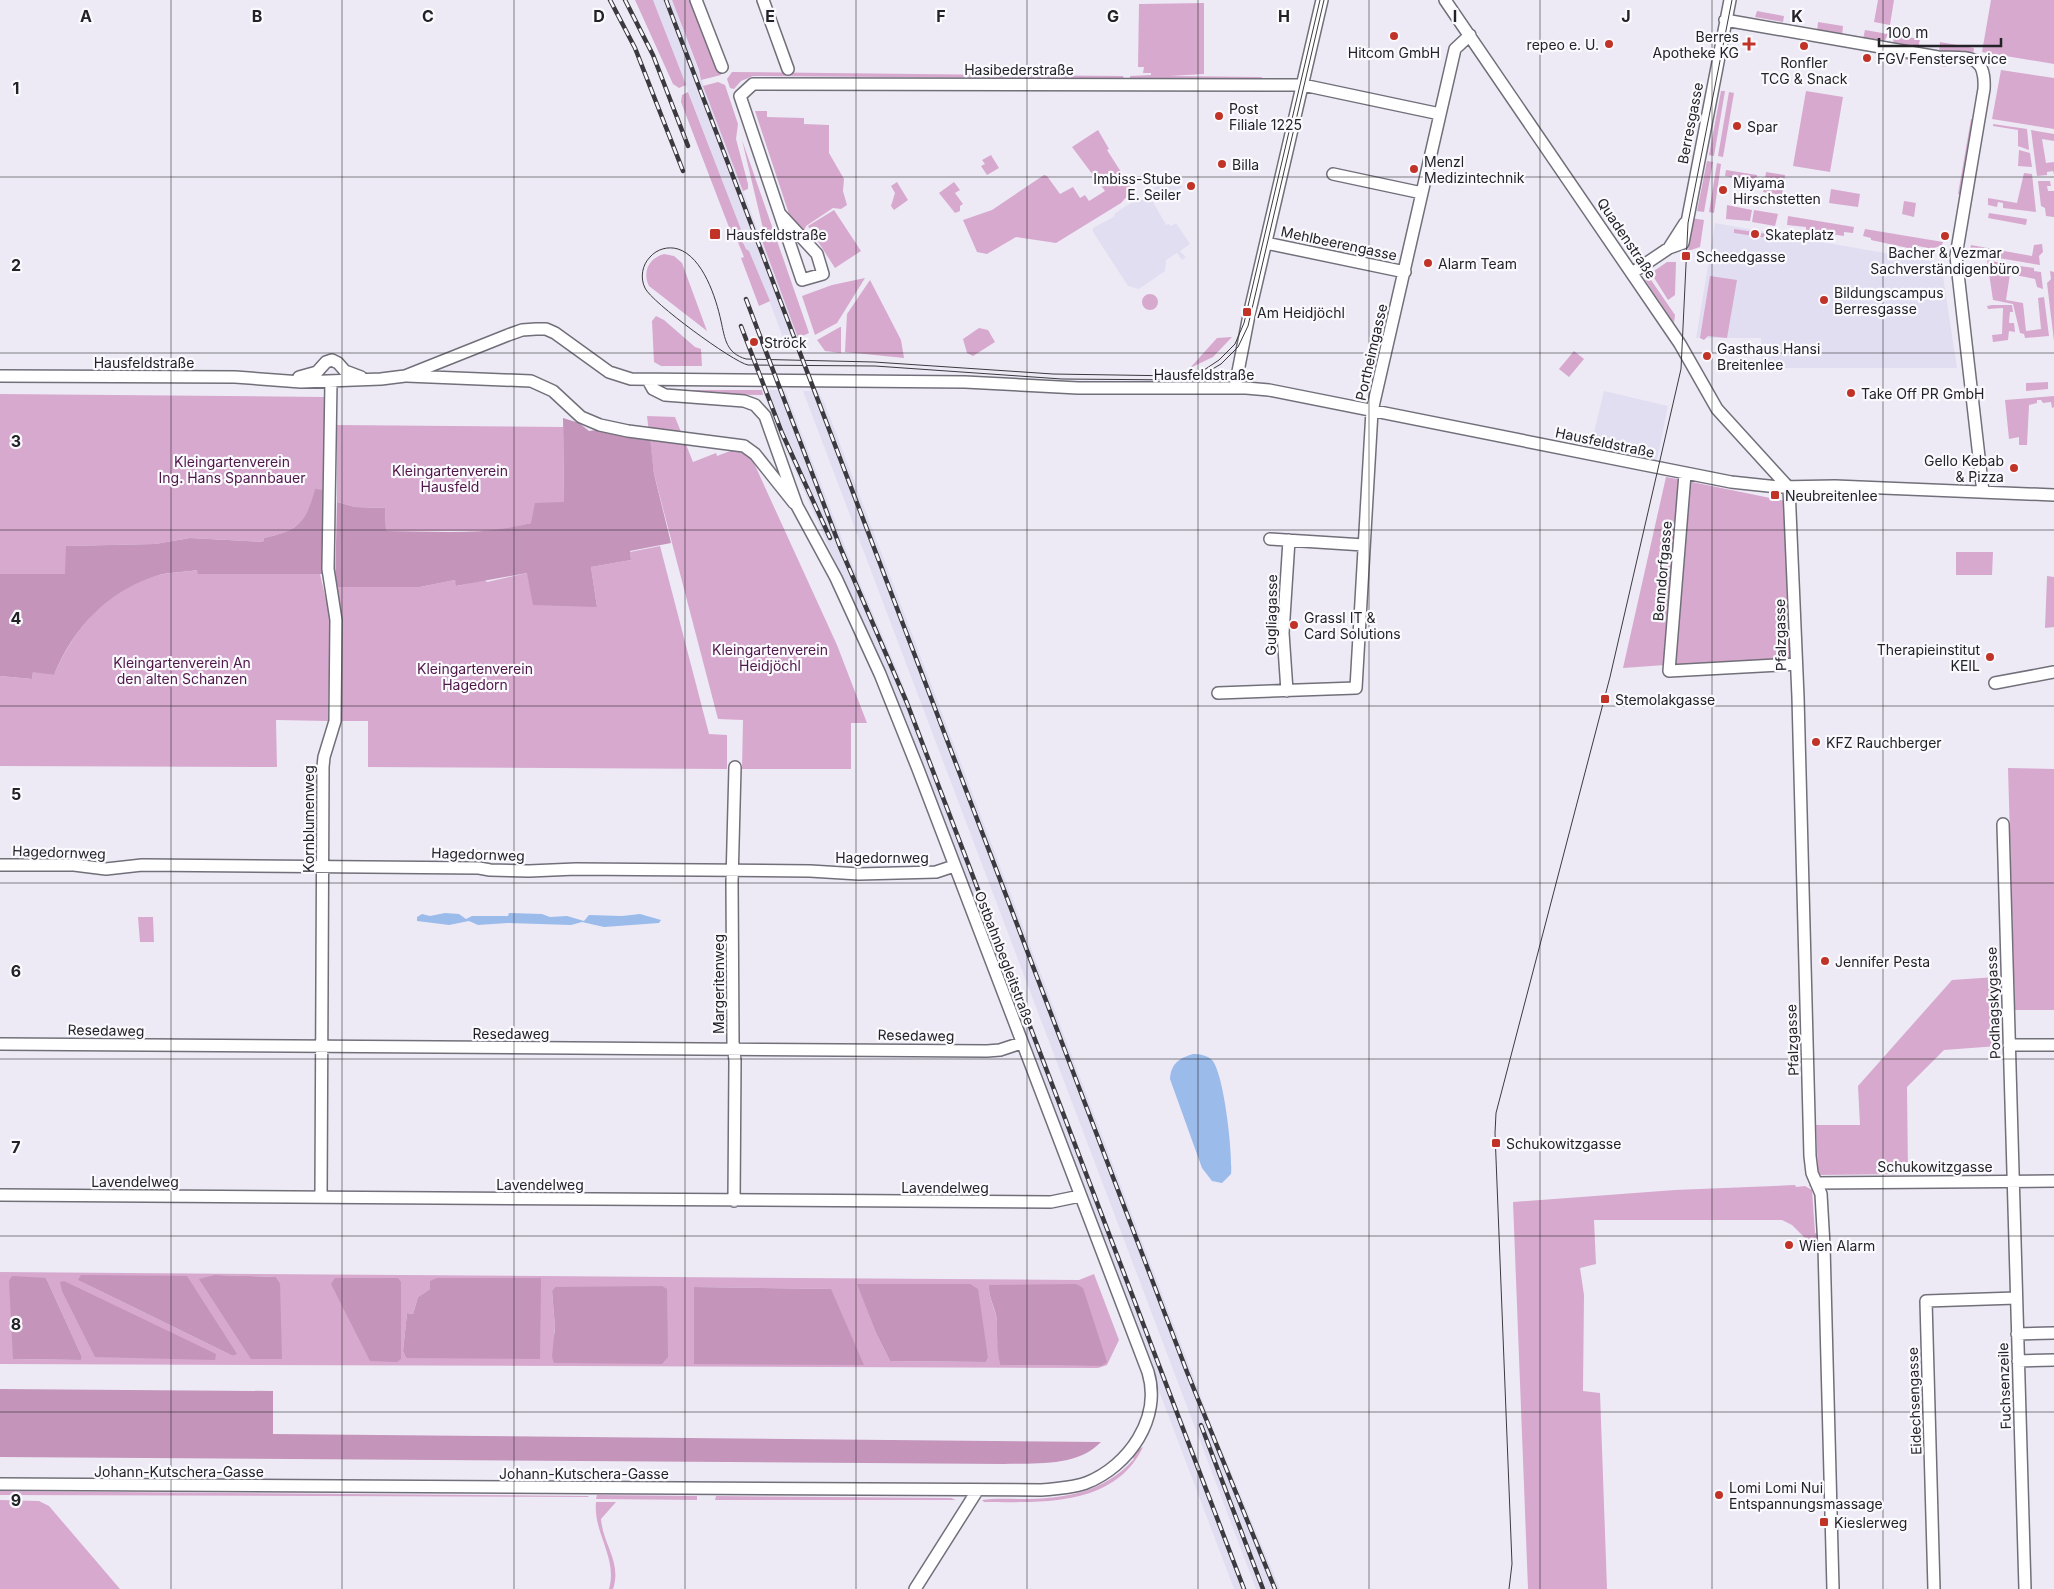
<svg xmlns="http://www.w3.org/2000/svg" width="2054" height="1589" font-family="Inter,sans-serif">
	<rect width="100%" height="100%" fill="#edeaf6"/>
	<path fill="#e2def1" d="M653,0h19l126,338h-15l-17,-46 -26,-57 2,-3z
		M1175,176l7,11 -22,14 -6,-13z
		M1138,198l2,2h12l14,25 3,-1 2,2 5,-3 14,21 -10,7 6,6 -4,3 -5,-7 -11,7 -1,11 -26,18 -11,-3 -35,-54v-4l22,-12 -1,-2z
		M1715,223l226,40 16,105h-196v-30h-65z
		M762,390h23l64,167 52,122 346,910h-13l-326,-861 -125,-285z
		M803,391h15l7,13 389,1027 66,158h-24z
		M1604,391l64,15 -12,59 -67,-12z"/>
	<path fill="#d7a9ce" fill-rule="evenodd" d="M635,0h18l33,85 -7,3 -6,-4z
		M672,0h20l29,75 -20,5 -2,-10z
		M1878,0h16l-4,25 -16,-3z
		M1991,0h63v64l-72,-12z
		M1204,3v71l-34,2 92,1v3l-132,-1v-3l21,-1v-2h-8l1,-6h-6l1,-63z
		M1757,11l27,5 -1,6 -28,-5z
		M1818,22l25,4 -1,10 -25,-4z
		M1865,30l23,4 -4,8 -21,-3z
		M1894,35l26,4 -2,10 -25,-5z
		M1940,42l34,6 -1,7 -34,-3z
		M1891,53l55,9v5l-55,-10z
		M2001,70l53,8v51l-62,-10z
		M732,72l275,3v3l-254,-2 -12,5 -7,8 -4,-1 -3,-9z
		M1012,75l111,1 1,3 -112,-1z
		M718,82l7,3 13,39 -2,15 12,45v5l-5,2 -40,-105z
		M1721,91h4l-11,65 -5,-1z
		M1806,91l37,6 -13,75 -37,-6z
		M688,92l54,140 -2,4 6,13 3,2 21,50 -11,5 -18,-48 3,-1 -9,-22h-3l-51,-133 1,-7z
		M1729,92l5,1 -11,64 -5,-1z
		M755,111h12v6l37,1v6l25,1v28l15,26 -1,12 4,14 -6,4 -8,-1 -27,18 -2,5 -15,-17z
		M1971,119h3l-11,76 -5,-1z
		M1993,124l34,5 2,21 -11,-4v-16l-25,-4z
		M1098,130l11,19 -2,1 23,36 1,6 -10,11 -65,40 -40,-6 -29,17 -10,-2 -14,-32 29,-10 52,-35 3,1 13,18 13,-7 7,11 5,-3 4,6 16,-10 -33,-44z
		M2031,130l23,4v7l-12,-2 4,24 8,-1v12l-1,-3 -6,1v3l-10,1z
		M742,140l65,187 2,6 -11,5 -37,-100 4,-1z
		M2019,150l11,3 2,14 -14,-1z
		M991,155l8,13 -12,7 -6,-9 4,-2 -3,-4z
		M1707,161l6,1 -9,50 -7,-1z
		M1717,163l4,1 -7,49 -5,-1z
		M1726,170l31,5v6l-32,-5z
		M1766,172l19,3 -3,20 -19,-3z
		M2024,173l8,1 4,38 -33,-4v-5l-5,-1 -1,5 -9,-2v-7l29,5z
		M2038,181h12l1,5h-4l1,5h6v26l-8,-1 -1,-8 -4,-2z
		M897,182l11,18 -14,10 -3,-4 4,-13 -4,-7z
		M954,182l6,8 -5,3 8,11 -3,2v5l-5,2 -16,-20z
		M1831,189l29,5 -2,13 -29,-4z
		M1904,201l12,2 -2,14 -12,-3z
		M1727,205l25,5 -2,11 -24,-2z
		M834,210l27,41 -26,17 -27,-42z
		M1754,210l24,4 -3,12 -23,-4z
		M1989,213l38,6 -1,6 -38,-7z
		M1788,216l66,11 -1,6 -9,-1v4l-38,-6v-3l-19,-2z
		M1691,218l13,2 -4,27 -12,4z
		M1734,229l40,6v4l-40,-6z
		M1865,229l78,13 -1,3 -10,4 -14,-3 -1,4 -46,-10v-2l-8,-2z
		M2042,244l1,8 -4,4 1,9 -71,-12 2,-8 61,11 2,-11z
		M664,254l10,2 8,7 25,68 -58,-45c-7,-14 0,-28 15,-32z
		M1987,260l19,4 -1,3 14,3 1,-4 14,2v3l7,1 2,17 -6,-2 -2,-8 -25,-5 -4,26 17,3 3,28 15,-2 -3,-31 6,-1 5,39 -24,2 -1,-4 -4,-1 -7,-29 -20,-4z
		M1667,262h9l-1,33 -7,5 -17,-27z
		M2050,271l4,1v69l-7,-58 4,-4z
		M1710,276l27,4 -10,58 -19,-2 -4,4 -4,-2z
		M1649,277l26,38 -1,8 -29,-43z
		M865,278l-28,45 -22,12 -13,-39 30,-11z
		M870,280l31,60 3,18 -59,-6 2,-38z
		M1142 302a8 8 0 1 1 16 0a8 8 0 1 1-16 0Z
		M1992,305h20l1,7h-3l-1,11h5l1,9 -6,-1 -1,9 -15,2 -1,-7 10,-1 1,-26 -15,1 -1,-3z
		M656,316l8,4 31,27 6,2 1,17h-41l-7,-4 -2,-41z
		M840,327h1v26l-16,-2 -8,-11z
		M979,328l9,2 7,12 -22,14 -6,-3 -4,-14z
		M1232,337l-19,20 -23,11 27,-30z
		M1574,351l10,8 -15,18 -10,-8z
		M2048,382v7l-22,2v-8z
		M669,390h93l1,5 -95,-1z
		M0,394l324,3v93h-9c-10,34 -16,40 -51,48l-1,4 -73,-4 -35,6 -89,2v28h-66z
		M2054,396v11l-2,1 -1,-6 -8,1 -2,-3h-4v3l-8,2 -2,40h-8v-8l-10,2 -4,-39z
		M647,416l28,1 18,45 23,-9 1,3 21,-8 15,13 84,184 30,78h-16v46h-109l1,-49 -25,-1 -64,-245z
		M337,425l226,2 1,75 -33,21 -29,8h-116l-1,-23 -30,-1 -18,-5z
		M1666,477l16,3 -17,185 -42,3z
		M1687,481l98,20 5,158 -116,7z
		M660,546l49,188 18,1v34l-359,-2v-46h-29l-4,-134h85l35,-7 2,6 28,-6 2,2 40,-9 70,34 -6,-40 40,-7 -1,-8z
		M1956,552h37l-1,23h-36z
		M198,570v4h122l11,47 -3,100 -52,-1 1,47 -277,-1v-90l32,3 1,-8 21,4c20,-47 54,-87 105,-100 13,-3 26,-3 39,-5z
		M2047,576l7,1v50l-9,1z
		M2008,768l46,1v241h-39z
		M138,917h15l1,25h-14z
		M1996,977l2,69 -54,4 -37,37 1,87 -88,1 -2,-2 -2,-48h44l-2,-39 94,-106z
		M1795,1185l1,2 9,-1 7,4 3,43 5,1 1,12h-8l-21,-21 -10,-5h-188l2,44 -16,4 4,27 -1,96 17,2 7,196h-79l-15,-387 162,-12z
		M0,1272l1079,8 15,-6 25,66 -12,25 -9,3 -1098,-4zM215,1275l61,2 4,6zM46,1278l36,79 -1,3 -67,-1zM78,1280l158,74 -3,2zM858,1285l130,73 -2,4 -96,-1 -14,-28zM989,1285l117,77 -4,4 -102,-1c-2,-15 -3,-29 -3,-44 -1,-12 -9,-23 -8,-36zM555,1287l106,77 -107,-30 1,-7 -3,-36zM694,1287l137,2 -137,75zM430,1289l-24,69 -3,-7 4,-38 6,1 5,-17z
		M1143,1447c-29,61 -104,55 -159,55l-2,-2c12,-2 26,-1 39,-1 43,0 83,-6 113,-40l-2,-3 5,-6z
		M0,1491l588,5 1,1 -589,-2z
		M597,1495l100,1v4l-101,-1z
		M716,1496l235,2 5,2h-241z
		M0,1500l39,1 10,5 71,83h-120z
		M596,1502h20l-15,17c2,26 21,43 12,70h-4c9,-31 -16,-56 -13,-87z"/>
	<path fill="#c494ba" d="M563,418l16,5 10,8 7,-1 54,7 4,37 17,69 -41,8 1,9 -40,7 6,40 -64,-2 -6,-32 -71,13 -1,-6 -35,7h-85l2,-85 18,5 30,1 1,23c48,0 98,5 145,-8l4,-20 29,-1z
		M315,489l9,1 2,84h-128l-1,-4c-12,2 -26,2 -38,5 -50,14 -86,53 -105,100l-21,-3 -1,7 -32,-3v-102h65l1,-28 89,-2 35,-6 73,4 1,-4c35,-8 41,-14 51,-49z
		M81,1275l106,1 50,78 -4,2 -155,-76z
		M215,1275l61,2 4,6 2,76h-31l-52,-80z
		M12,1276l34,2 36,79 -1,3 -68,-1 -4,-78z
		M335,1278h63l3,4v77l-4,3 -27,-1 -39,-77z
		M437,1278h104l-1,81 -134,-1 -3,-7 4,-38 6,1 5,-17 12,-8v-8z
		M64,1281l152,73 -1,6 -120,-3 -33,-66 -2,-9z
		M857,1284h113l8,5 10,69 -2,4 -96,-1 -14,-28z
		M1076,1284l7,4 24,74 -5,4 -102,-1c-3,-15 -3,-29 -3,-44 -1,-13 -9,-23 -8,-36z
		M662,1286l5,3 1,68 -6,7 -108,-1 -2,-6 3,-30 -3,-36 3,-4z
		M694,1287l137,2 33,76 -170,-1z
		M0,1389l273,2v43l828,8c-24,25 -65,21 -97,22l-1004,-7z"/>
	<path fill="#9bbbeb" d="M445,913l14,1 7,5 6,-3h36l1,-3 33,1 8,3 17,-1 17,5 5,-6 33,1 18,-2 21,6 -2,3 -55,4 -22,-5 -11,3 -63,-2 -30,2 -9,-4 -20,4 -32,-4v-4l5,-3 8,2z
		M1193,1054c6,0 14,1 19,6 12,13 21,94 19,114l-9,9 -10,-2 -10,-13 -32,-89c1,-16 10,-21 23,-25z"/>
	<g fill="none" stroke-linecap="round" stroke-linejoin="round">
		<g stroke="#716f79" stroke-width="14">
			<path id="minor" d="M696,0l26,67
				M763,0l25,69
				M1445,0l235,344 37,65 72,79
				M1725,20l213,37c30,1 48,-4 46,32l-28,167 27,236
				M1333,174l89,19
				M781,215l36,39 6,20 -21,6 -62,-184 13,-12 550,1 137,29
				M1266,243l139,29
				M1669,248l14,-5 47,-243
				M1632,273l37,-25 16,-25
				M0,376l235,1 66,5 80,-3 24,-3 103,-41 14,-5 14,-1h10l9,4 54,39 22,7 334,3 113,6h168l23,2 462,92 47,5 57,-1 219,9
				M407,376l124,5 22,10 28,26 19,8 28,6 116,15 11,8 39,49
				M299,377l18,-5 9,-10 6,-2 6,3 7,8 16,6
				M1235,387l14,-72 73,-315
				M1685,474l-16,197 127,-7
				M1789,488l9,209 12,459 2,17 9,21 3,52 9,343
				M1270,539l94,6
				M1995,683l59,-11
				M1287,691l-4,-58 6,-93
				M1218,693l138,-5 16,-277 83,-362 15,-14
				M2003,824l22,765
				M0,865h74l32,4 36,-4 337,3 11,2 39,1 47,-2 234,2 49,3 77,-2 18,-6
				M0,1044l987,7 13,-1 21,-7
				M2009,1045h45
				M1816,1183l238,-2
				M0,1195l1051,7 29,-6
				M321,1197l2,-430 1,-10 11,-36 1,-101 -8,-51 3,-187
				M734,1201l1,-140 -2,-19 -1,-160 3,-115
				M2017,1334l37,-1
				M2018,1361l36,-1
				M0,1484l1041,6c15,-1 30,-2 45,-7 43,-17 76,-65 62,-111l-230,-603 -38,-95 -44,-96 -39,-72 -32,-90 -10,-11 -11,-4 -79,-6 -12,-6 -5,-9
				M915,1589l62,-98
				M1934,1589l-8,-288 90,-3"/>
		</g>
		<use href="#minor" stroke="#fff" stroke-width="11"/>
		<path stroke="#3b3a3f" stroke-width="1" d="M1320,0l-76,323 -9,21 -16,16 -15,10 -25,6 -126,-2 -179,-12 -128,-3c-20,-6 -21,-20 -25,-38 -5,-23 -18,-64 -43,-72 -10,-3 -21,0 -28,8 -8,8 -10,21 -5,31 6,14 88,74 103,77l127,1 187,13 120,1 22,-6 17,-10 17,-17 10,-21 76,-326
			M1509,1589l3,-25 -17,-431 1,-20 114,-436 71,-308 7,-146 44,-223"/>
		<g stroke="#3b3a3f" stroke-width="4.5">
			<path id="rail" d="M610,0l25,48 48,123
				M625,0l28,55 35,91
				M666,0l521,1372 88,217
				M746,299l94,248 67,156 337,886
				M741,326l41,107 48,105
				M1201,1425l62,164"/>
		</g>
		<use href="#rail" stroke="#faf9fd" stroke-width="2.5" stroke-dasharray="8" stroke-linecap="butt"/>
	</g>
	<path fill="none" stroke="#232226" stroke-width="1" stroke-opacity="0.55" d="M171,0v1589M342,0v1589M514,0v1589M685,0v1589M856,0v1589M1027,0v1589M1198,0v1589M1369,0v1589M1540,0v1589M1712,0v1589M1883,0v1589M0,177h2054M0,353h2054M0,530h2054M0,706h2054M0,883h2054M0,1059h2054M0,1236h2054M0,1412h2054"/>
	<g fill="#c03326" stroke="#faf9fd" stroke-width="2">
		<circle cx="1394" cy="36" r="5"/>
		<circle cx="1609" cy="44" r="5"/>
		<path d="M1746.5 36.5h5v5h5v5h-5v5h-5v-5h-5v-5h5z"/>
		<circle cx="1804" cy="46" r="5"/>
		<circle cx="1867" cy="58" r="5"/>
		<circle cx="1219" cy="116" r="5"/>
		<circle cx="1737" cy="126" r="5"/>
		<circle cx="1222" cy="164" r="5"/>
		<circle cx="1414" cy="169" r="5"/>
		<circle cx="1191" cy="186" r="5"/>
		<circle cx="1723" cy="190" r="5"/>
		<rect x="709" y="228" width="12" height="12" rx="2.5"/>
		<circle cx="1755" cy="234" r="5"/>
		<circle cx="1945" cy="236" r="5"/>
		<rect x="1681" y="251" width="10" height="10" rx="2.5"/>
		<circle cx="1428" cy="263" r="5"/>
		<circle cx="1824" cy="300" r="5"/>
		<rect x="1242" y="307" width="10" height="10" rx="2.5"/>
		<circle cx="754" cy="342" r="5"/>
		<circle cx="1707" cy="356" r="5"/>
		<circle cx="1851" cy="393" r="5"/>
		<circle cx="2014" cy="468" r="5"/>
		<rect x="1770" y="490" width="10" height="10" rx="2.5"/>
		<circle cx="1294" cy="625" r="5"/>
		<circle cx="1990" cy="657" r="5"/>
		<rect x="1600" y="694" width="10" height="10" rx="2.5"/>
		<circle cx="1816" cy="742" r="5"/>
		<circle cx="1825" cy="961" r="5"/>
		<rect x="1491" y="1138" width="10" height="10" rx="2.5"/>
		<circle cx="1789" cy="1245" r="5"/>
		<circle cx="1719" cy="1495" r="5"/>
		<rect x="1819" y="1517" width="10" height="10" rx="2.5"/>
	</g>
	<g text-anchor="middle" dominant-baseline="central" stroke-width="4.5" stroke-linejoin="round" paint-order="stroke">
		<g font-size="14" fill="#232226" stroke="#faf9fd" text-anchor="start">
			<text x="1739" y="36" text-anchor="end">Berres<tspan x="1739" dy="16">Apotheke KG</tspan></text>
			<text x="1599" y="44" text-anchor="end">repeo e. U.</text>
			<text x="1394" y="52" text-anchor="middle">Hitcom GmbH</text>
			<text x="1877" y="58">FGV Fensterservice</text>
			<text x="1804" y="62" text-anchor="middle">Ronfler<tspan x="1804" dy="16">TCG &amp; Snack</tspan></text>
			<text x="1229" y="108">Post<tspan x="1229" dy="16">Filiale 1225</tspan></text>
			<text x="1747" y="126">Spar</text>
			<text x="1424" y="161">Menzl<tspan x="1424" dy="16">Medizintechnik</tspan></text>
			<text x="1232" y="164">Billa</text>
			<text x="1181" y="178" text-anchor="end">Imbiss-Stube<tspan x="1181" dy="16">E. Seiler</tspan></text>
			<text x="1733" y="182">Miyama<tspan x="1733" dy="16">Hirschstetten</tspan></text>
			<text x="726" y="234">Hausfeldstraße</text>
			<text x="1765" y="234">Skateplatz</text>
			<text x="1945" y="252" text-anchor="middle">Bacher &amp; Vezmar<tspan x="1945" dy="16">Sachverständigenbüro</tspan></text>
			<text x="1696" y="256">Scheedgasse</text>
			<text x="1438" y="263">Alarm Team</text>
			<text x="1834" y="292">Bildungscampus<tspan x="1834" dy="16">Berresgasse</tspan></text>
			<text x="1257" y="312">Am Heidjöchl</text>
			<text x="764" y="342">Ströck</text>
			<text x="1717" y="348">Gasthaus Hansi<tspan x="1717" dy="16">Breitenlee</tspan></text>
			<text x="1861" y="393">Take Off PR GmbH</text>
			<text x="2004" y="460" text-anchor="end">Gello Kebab<tspan x="2004" dy="16">&amp; Pizza</tspan></text>
			<text x="1785" y="495">Neubreitenlee</text>
			<text x="1304" y="617">Grassl IT &amp;<tspan x="1304" dy="16">Card Solutions</tspan></text>
			<text x="1980" y="649" text-anchor="end">Therapieinstitut<tspan x="1980" dy="16">KEIL</tspan></text>
			<text x="1615" y="699">Stemolakgasse</text>
			<text x="1826" y="742">KFZ Rauchberger</text>
			<text x="1835" y="961">Jennifer Pesta</text>
			<text x="1506" y="1143">Schukowitzgasse</text>
			<text x="1799" y="1245">Wien Alarm</text>
			<text x="1729" y="1487">Lomi Lomi Nui<tspan x="1729" dy="16">Entspannungsmassage</tspan></text>
			<text x="1834" y="1522">Kieslerweg</text>
		</g>
		<g font-size="14" fill="#232226" stroke="#faf9fd">
			<text x="1019" y="69">Hasibederstraße</text>
			<text transform="translate(1690 123) rotate(-79)">Berresgasse</text>
			<text transform="translate(1627 238) rotate(56)">Quadenstraße</text>
			<text transform="translate(1339 243) rotate(12)">Mehlbeerengasse</text>
			<text transform="translate(1371 352) rotate(-77)">Portheimgasse</text>
			<text x="144" y="362">Hausfeldstraße</text>
			<text x="1204" y="374">Hausfeldstraße</text>
			<text transform="translate(1605 442) rotate(12)">Hausfeldstraße</text>
			<text transform="translate(1662 571) rotate(-85)">Benndorfgasse</text>
			<text transform="translate(1271 615) rotate(-89)">Gugliagasse</text>
			<text transform="translate(1780 635) rotate(-91)">Pfalzgasse</text>
			<text transform="translate(308 819) rotate(-90)">Kornblumenweg</text>
			<text transform="translate(59 852) rotate(2)">Hagedornweg</text>
			<text transform="translate(478 854) rotate(2)">Hagedornweg</text>
			<text x="882" y="857">Hagedornweg</text>
			<text transform="translate(1005 958) rotate(69)">Ostbahnbegleitstraße</text>
			<text transform="translate(718 984) rotate(-90)">Margeritenweg</text>
			<text transform="translate(1993 1003) rotate(-92)">Podhagskygasse</text>
			<text transform="translate(106 1030) rotate(1)">Resedaweg</text>
			<text x="511" y="1033">Resedaweg</text>
			<text transform="translate(916 1035) rotate(1)">Resedaweg</text>
			<text transform="translate(1792 1040) rotate(-92)">Pfalzgasse</text>
			<text x="1935" y="1166">Schukowitzgasse</text>
			<text x="135" y="1181">Lavendelweg</text>
			<text x="540" y="1184">Lavendelweg</text>
			<text x="945" y="1187">Lavendelweg</text>
			<text transform="translate(2004 1386) rotate(-92)">Fuchsenzeile</text>
			<text transform="translate(1914 1401) rotate(-92)">Eidechsengasse</text>
			<text x="179" y="1471">Johann-Kutschera-Gasse</text>
			<text x="584" y="1473">Johann-Kutschera-Gasse</text>
		</g>
		<g font-size="14" fill="#4f1648" stroke="#faf9fd">
			<text x="232" y="461">Kleingartenverein<tspan x="232" dy="16">Ing. Hans Spannbauer</tspan></text>
			<text x="450" y="470">Kleingartenverein<tspan x="450" dy="16">Hausfeld</tspan></text>
			<text x="770" y="649">Kleingartenverein<tspan x="770" dy="16">Heidjöchl</tspan></text>
			<text x="182" y="662">Kleingartenverein An<tspan x="182" dy="16">den alten Schanzen</tspan></text>
			<text x="475" y="668">Kleingartenverein<tspan x="475" dy="16">Hagedorn</tspan></text>
		</g>
	</g>
	<g font-size="16" text-anchor="middle" font-weight="bold" fill="#232226" stroke="#faf9fd" stroke-width="4.5" stroke-linejoin="round" paint-order="stroke">
		<text x="86" y="22">A</text>
		<text x="257" y="22">B</text>
		<text x="428" y="22">C</text>
		<text x="599" y="22">D</text>
		<text x="770" y="22">E</text>
		<text x="941" y="22">F</text>
		<text x="1113" y="22">G</text>
		<text x="1284" y="22">H</text>
		<text x="1455" y="22">I</text>
		<text x="1626" y="22">J</text>
		<text x="1797" y="22">K</text>
		<text x="16" y="94">1</text>
		<text x="16" y="271">2</text>
		<text x="16" y="447">3</text>
		<text x="16" y="624">4</text>
		<text x="16" y="800">5</text>
		<text x="16" y="977">6</text>
		<text x="16" y="1153">7</text>
		<text x="16" y="1330">8</text>
		<text x="16" y="1506">9</text>
	</g>
	<path d="M1879 38v8h122v-8" fill="none" stroke="#232226" stroke-width="2.5"/>
	<text x="1886" y="38" font-size="15" fill="#232226" stroke="#faf9fd" stroke-width="4" paint-order="stroke">100 m</text>
</svg>
